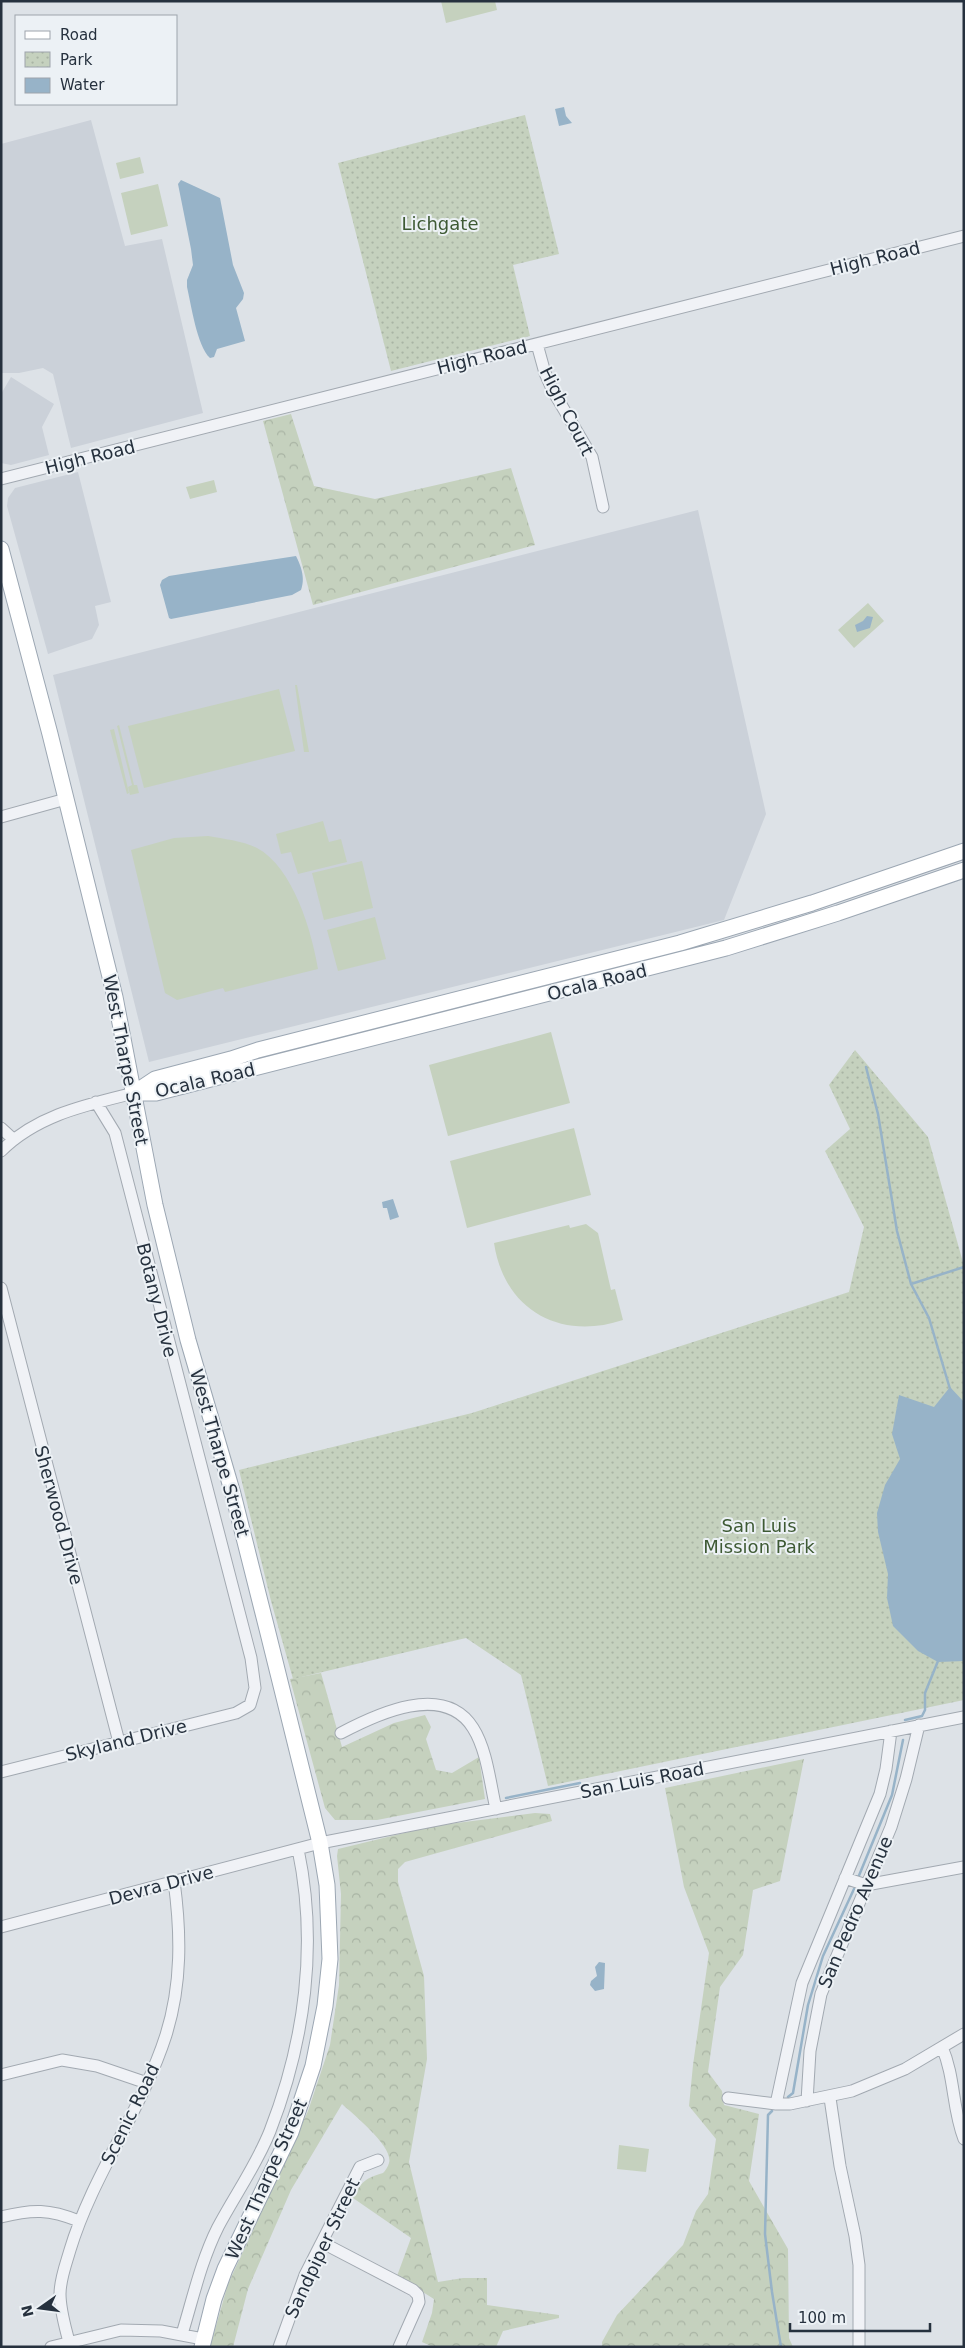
<svg xmlns="http://www.w3.org/2000/svg" width="965" height="2348" font-family="'DejaVu Sans',sans-serif">
	<defs>
		<pattern id="forest-crowns" width="20" height="18" patternUnits="userSpaceOnUse" patternTransform="scale(1.25)"><rect width="20" height="18" fill="#c5d1be"/><path d="M2 6a3 3 0 1 1 6 0M12 15a3 3 0 1 1 6 0" fill="none" stroke="#a9b4a4"/></pattern>
		<pattern id="park-dots" width="8" height="8" patternUnits="userSpaceOnUse" patternTransform="scale(1.25)"><rect width="8" height="8" fill="#c5d1be"/><path d="M2 2h.1M6 6h.1" fill="none" stroke="#a9b4a4" stroke-width="1.8" stroke-linecap="round"/></pattern>
	</defs>
	<rect width="100%" height="100%" fill="#dde2e7"/>
	<path fill="#cbd1d9" d="M91,120l34,126 37,-7 41,174 -132,35 -18,-74 -10,-6 -24,5h-18v-229z
		M11,377l43,27 -12,23 7,28 -38,10 -10,-2v-69z
		M78,472l33,130 -16,4 4,19 -7,14 -44,15 -41,-148 1,-8 7,-10z
		M698,510l68,304 -42,106 -575,142 -96,-387z"/>
	<path fill="#c5d1be" d="M441,1h54l2,9 -51,13z
		M140,157l4,16 -24,6 -4,-16z
		M158,184l10,42 -37,9 -10,-42z
		M214,480l3,12 -27,7 -4,-12z
		M868,603l16,18 -30,27 -16,-18z
		M295,685h2l12,67h-5z
		M279,689l16,62 -151,37 -16,-62z
		M119,725l15,60h3l2,8 -9,2 -2,-8 4,-2 -15,-59z
		M114,729l15,64 -2,1 -17,-64z
		M323,821l6,21 12,-3 6,23 -49,12 -7,-22 -10,2 -5,-20z
		M208,836c16,3 35,5 49,12 36,19 55,84 61,121l-93,23 -2,-4 -46,12 -12,-7 -34,-143 43,-12z
		M362,861l11,47 -49,12 -12,-47z
		M375,917l11,42 -48,12 -11,-41z
		M551,1032l19,71 -122,33 -19,-71z
		M574,1128l17,67 -124,33 -17,-67z
		M586,1224l12,9 13,57 4,-1 8,31c-63,21 -119,-10 -129,-77l75,-18 1,3z
		M619,2145l30,4 -3,23 -29,-3z"/>
	<path fill="url(#forest-crowns)" d="M291,414l23,72 61,13 136,-31 24,77 -222,60 -50,-184z
		M321,1673l21,74 52,-24 31,-8 6,12 -5,12 10,31 16,3 27,-16 6,42 -108,21h-42l-10,-12 -35,-129z
		M804,1759l-24,122 -27,9 -10,65 -23,32 -12,85 14,19 2,14 35,9 -10,67 39,68 1,89 4,9h-191v-5l15,-27 66,-70 13,-34 12,-17 8,-55 -27,-33 4,-41 16,-112 -25,-66 -19,-99z
		M535,1813l15,1 2,7 -147,41 -7,7v13l26,94 3,83 -18,103 29,120 25,-4h24v27l72,10v3l-56,13 -7,16h-63l-11,-5 10,-29 2,-14 -37,-23 14,-38 -58,-40c9,-17 11,-19 30,-25 2,-2 5,-6 6,-10 5,-16 -35,-48 -47,-59l-51,86 -43,99 -15,58h-23l18,-63 80,-173 22,-66 9,-60 2,-91 -4,-38 1,-7 95,-23z"/>
	<path fill="url(#park-dots)" d="M525,115l34,139 -46,11 17,71 -139,35 -53,-208z
		M855,1050l73,87 36,129v434l-416,86 -27,-111 -55,-37 -173,41 -22,-78 -32,-131 233,-57 377,-121 15,-65 -39,-76 25,-22 -21,-44z"/>
	<path fill="#97b3c8" d="M564,107l2,9 6,7 -13,3 -4,-17z
		M181,180l39,18 13,67 11,28 -1,6 -7,9 9,33 -28,8 -3,8 -4,1c-13,-12 -19,-54 -23,-71v-7l6,-15 -2,-16 -13,-65z
		M296,556c6,12 9,22 5,34l-9,5 -121,24 -2,-1 -9,-33 2,-5 7,-4z
		M867,616l6,1 -3,11 -13,4 -2,-7 8,-4z
		M393,1199l6,18 -9,3 -3,-12h-4l-1,-6z
		M950,1387l14,15v259l-26,1 -20,-11 -25,-25 -6,-28 1,-24 -10,-42 -1,-19 8,-28 15,-26 -8,-25 7,-39 35,12z
		M599,1962l6,1 -1,26 -9,2 -5,-6 1,-4 6,-5 -2,-9z"/>
	<g fill="none" stroke-linecap="round" stroke-linejoin="round">
		<path stroke="#97b3c8" stroke-width="2.5" d="M866,1067l12,47 19,117 14,53 18,34 21,71
			M911,1284l53,-17
			M905,1720l17,-4 3,-6v-17l13,-32
			M506,1798l74,-15
			M858,1878l34,-83 11,-55
			M788,2097l5,-4 15,-88 15,-49 31,-67
			M772,2111l-4,4 -3,119 7,58 9,55"/>
		<g stroke="#a2a9b1" stroke-width="13">
			<path id="minor" d="M537,344l8,29 8,18 39,66 11,50
				M1,479l963,-243
				M1,817l65,-18
				M1,1128l12,11
				M1,1151c36,-36 85,-46 133,-58
				M1,1288l118,454
				M341,1733c36,-19 103,-51 132,-5 14,22 17,55 23,81
				M1,1772l235,-59 14,-8 5,-17 -4,-30 -136,-525 -19,-31
				M845,1878l21,7 98,-18
				M1,1927l319,-84 644,-126
				M942,2047c13,30 10,61 22,92
				M1,2075l61,-15 35,6 50,17
				M728,2098l48,6h14l62,-13 53,-22 59,-35
				M830,2098l10,68 15,70 4,29v82
				M807,2101l3,-50 11,-57 70,-167 15,-48 13,-54
				M776,2104l26,-121 78,-189 6,-25 5,-38
				M1,2217c32,-8 48,-8 78,4
				M323,2243l90,47 5,5 1,7 -20,45
				M182,2334c11,-36 19,-73 36,-107 17,-32 39,-63 52,-96 35,-90 48,-187 28,-282
				M69,2342c-4,-16 -9,-32 -9,-48 0,-15 6,-30 10,-44 23,-76 72,-140 96,-215 16,-51 15,-102 8,-154
				M51,2347l70,-17 40,1 42,8
				M279,2347l26,-72 55,-108 18,-7"/>
		</g>
		<g stroke="#9ca7b3" stroke-width="17">
			<path id="major" d="M1,549l49,185 65,263 40,208 33,135 45,154 34,135 53,214 7,42 3,74 -5,47 -12,60 -22,66 -66,137 -11,30 -12,48
				M134,1093l21,-14 76,-20 27,-9 422,-107 132,-40 152,-52
				M134,1093h22l570,-145 112,-35 126,-43"/>
		</g>
		<use href="#minor" stroke="#f0f2f6" stroke-width="11"/>
		<use href="#major" stroke="#fff" stroke-width="15"/>
	</g>
	<g text-anchor="middle" dominant-baseline="central" stroke-width="4" stroke-linejoin="round" paint-order="stroke">
		<g font-size="18" fill="#3e5a34" stroke="#ecf1f5">
			<text x="440" y="223">Lichgate</text>
			<text x="759" y="1525">San Luis<tspan x="759" dy="21">Mission Park</tspan></text>
		</g>
		<g font-size="18" fill="#26313e" stroke="#ecf1f5">
			<text transform="translate(875 258) rotate(-14)">High Road</text>
			<text transform="translate(482 357) rotate(-14)">High Road</text>
			<text transform="translate(567 411) rotate(63)">High Court</text>
			<text transform="translate(90 457) rotate(-14)">High Road</text>
			<text transform="translate(597 982) rotate(-14)">Ocala Road</text>
			<text transform="translate(126 1060) rotate(79)">West Tharpe Street</text>
			<text transform="translate(205 1080) rotate(-13)">Ocala Road</text>
			<text transform="translate(157 1300) rotate(76)">Botany Drive</text>
			<text transform="translate(220 1453) rotate(74)">West Tharpe Street</text>
			<text transform="translate(59 1515) rotate(75)">Sherwood Drive</text>
			<text transform="translate(126 1740) rotate(-14)">Skyland Drive</text>
			<text transform="translate(642 1780) rotate(-11)">San Luis Road</text>
			<text transform="translate(161 1885) rotate(-15)">Devra Drive</text>
			<text transform="translate(855 1912) rotate(-67)">San Pedro Avenue</text>
			<text transform="translate(130 2114) rotate(-64)">Scenic Road</text>
			<text transform="translate(266 2179) rotate(-66)">West Tharpe Street</text>
			<text transform="translate(322 2248) rotate(-65)">Sandpiper Street</text>
		</g>
	</g>
	<rect width="965" height="2348" fill="none" stroke="#26313e" stroke-width="5"/>
	<rect x="15" y="15" width="162" height="90" fill="#ecf1f5" stroke="#9da4ac"/>
	<rect x="25" y="31" width="25" height="8" fill="#ffffff" stroke="#9da4ac"/>
	<text x="60" y="40" font-size="15" fill="#26313e">Road</text>
	<rect x="25" y="52" width="25" height="15" fill="url(#park-dots)" stroke="#9da4ac"/>
	<text x="60" y="65" font-size="15" fill="#26313e">Park</text>
	<rect x="25" y="78" width="25" height="15" fill="#97b3c8" stroke="#9da4ac"/>
	<text x="60" y="90" font-size="15" fill="#26313e">Water</text>
	<g transform="translate(40 2308) rotate(256)" stroke="#ecf1f5" stroke-width="4" paint-order="stroke">
	<path d="M0-4L9 19L0 12L-9 19Z" fill="#26313e"/>
	<text y="-8" font-size="14" font-weight="bold" text-anchor="middle" fill="#26313e">N</text>
	</g>
	<path d="M790 2323v8h140v-8" fill="none" stroke="#26313e" stroke-width="2.5"/>
	<text x="798" y="2323" font-size="15" fill="#26313e" stroke="#ecf1f5" stroke-width="4" paint-order="stroke">100 m</text>
</svg>
